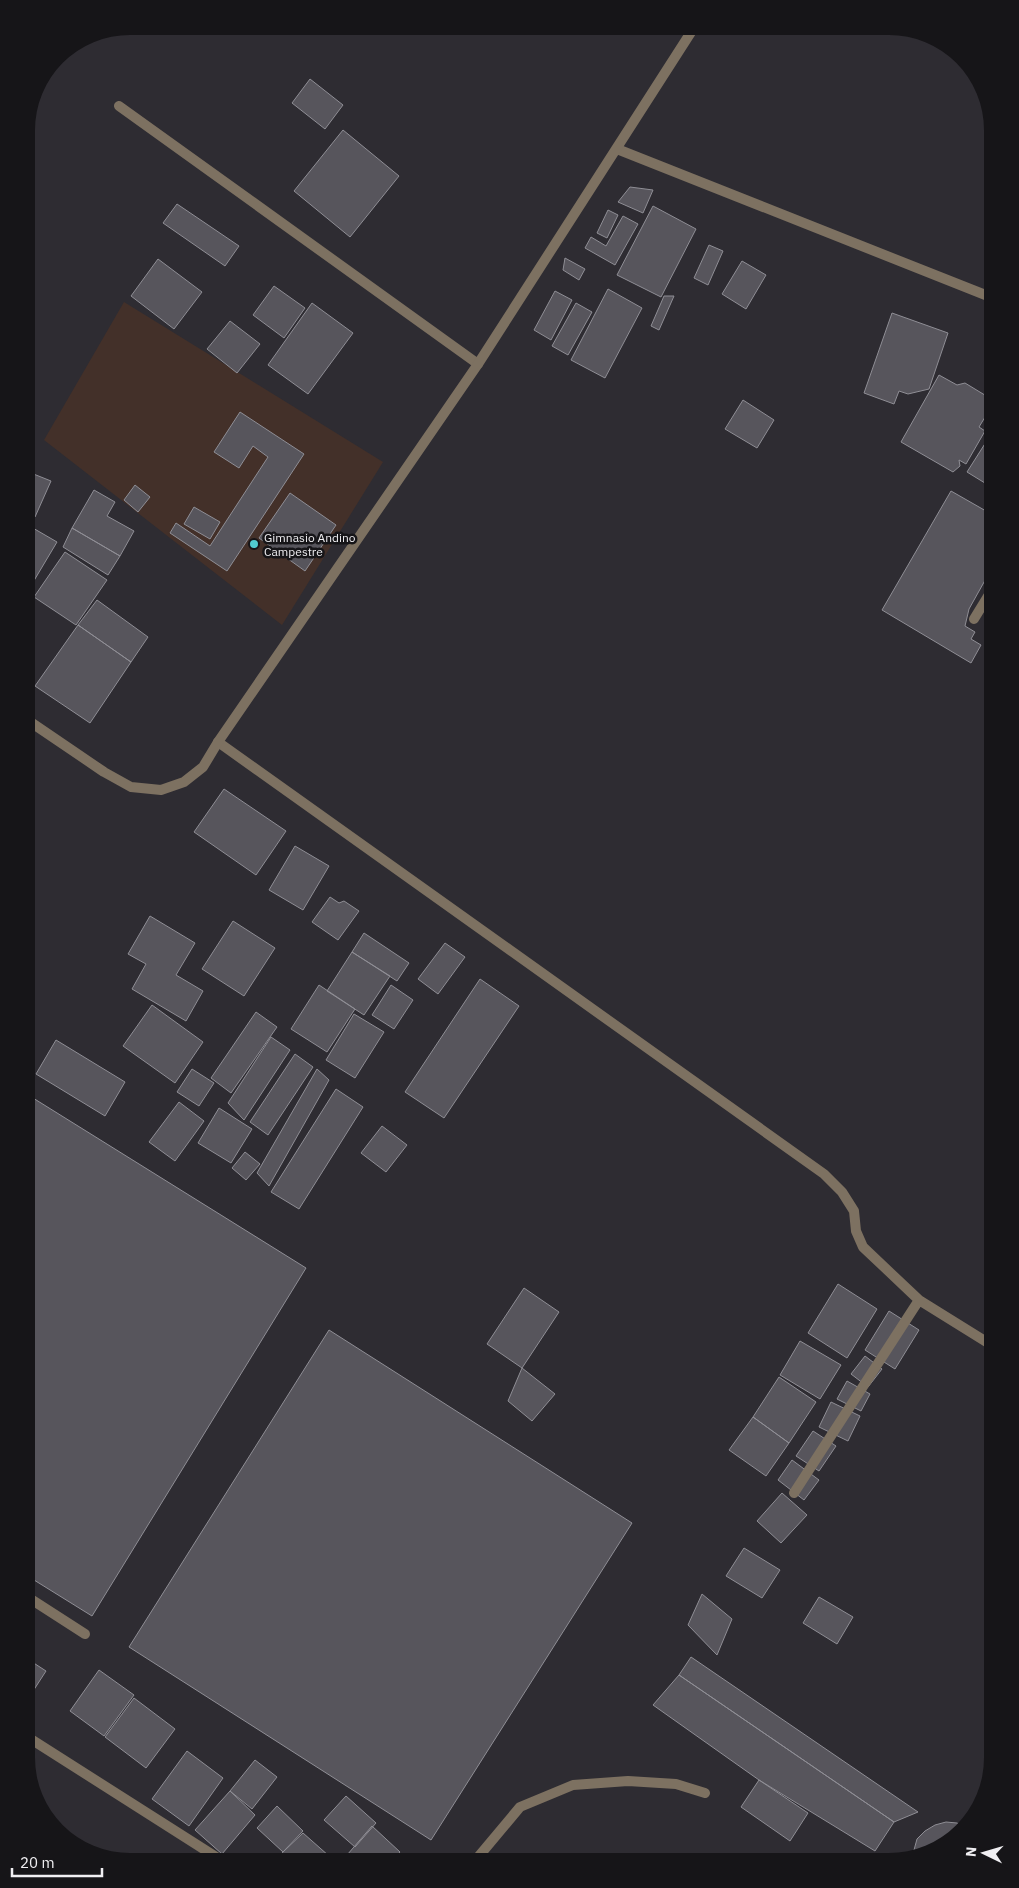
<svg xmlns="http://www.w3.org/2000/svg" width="1019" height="1888" font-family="'IBM Plex Sans',sans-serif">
	<rect width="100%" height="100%" fill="#2e2c32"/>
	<path fill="#433029" d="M124,302l259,160 -101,163 -238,-185z"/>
	<path fill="#57555c" stroke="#8f8e95" d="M310,79l33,26 -18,24 -33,-26z
		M343,130l56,46 -49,61 -56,-46z
		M630,187l23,3 -10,23 -25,-11z
		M177,204l62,42 -14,20 -62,-43z
		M653,206l43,23 -35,68 -44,-22z
		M608,210l10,5 -11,23 -10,-5z
		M623,216l15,8 -23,41 -30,-17 6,-11 15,9z
		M709,245l14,6 -15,34 -14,-7z
		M565,258l20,11 -6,11 -16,-10z
		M158,259l44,33 -28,37 -43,-33z
		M742,261l24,14 -20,34 -24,-15z
		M274,286l31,22 -21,30 -31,-23z
		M608,289l34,19 -37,70 -34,-18z
		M555,291l17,9 -21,40 -17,-10z
		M664,296h10l-15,34 -8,-4z
		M312,303l41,30 -45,61 -40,-29z
		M576,303l16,9 -24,43 -16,-9z
		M892,313l56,20 -19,56 -21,5 -9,-3 -5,13 -30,-11z
		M230,321l30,23 -23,29 -30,-24z
		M939,375l18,10 8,-2 28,17v4l-14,23 6,4 -19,33 -7,-4 1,6 -7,6 -52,-30z
		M743,400l31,20 -17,28 -32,-19z
		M240,412l64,42 -77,117 -57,-38 6,-10 34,23 58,-89 -15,-11 -14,22 -25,-16z
		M993,431v57l-26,-16z
		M26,471l25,10 -16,36 -9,-4z
		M135,485l15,12 -12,15 -14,-12z
		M94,490l21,12 -8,14 27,15 -14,25 -48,-28z
		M951,491l42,24v51l-24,43 -4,17 10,6 -4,7 10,6 -10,18 -89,-53z
		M290,493l46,32 -31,46 -46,-33z
		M194,507l26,15 -10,17 -26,-15z
		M26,524l31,18 -31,52z
		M72,528l48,28 -12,19 -45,-28z
		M65,552l42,28 -31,45 -42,-28z
		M97,600l51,37 -17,25 -53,-37z
		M78,625l53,37 -41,61 -55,-37z
		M224,789l62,42 -30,44 -62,-43z
		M295,846l34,20 -26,44 -34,-20z
		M330,897l9,6 5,-2 15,10 -21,29 -26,-18z
		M150,916l45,27 -19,32 27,16 -17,30 -54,-32 14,-25 -18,-10z
		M233,921l42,27 -31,48 -42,-27z
		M364,933l45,30 -12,18 -45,-29z
		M445,943l20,14 -27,37 -20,-15z
		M352,952l38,24 -26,39 -37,-24z
		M480,979l39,27 -75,112 -39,-26z
		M319,985l36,24 -28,43 -36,-23z
		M391,985l22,15 -19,29 -22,-14z
		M152,1005l51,37 -28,41 -52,-37z
		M256,1012l21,15 -46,66 -20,-15z
		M354,1014l30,18 -29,46 -29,-18z
		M271,1037l19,13 -46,70 -16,-17z
		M56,1040l69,42 -20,34 -69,-42z
		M295,1054l18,13 -45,68 -18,-13z
		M192,1069l22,14 -15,23 -22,-14z
		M317,1069l12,11 -60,106 -12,-13z
		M336,1089l27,18 -64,102 -28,-17z
		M33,1098l273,170 -214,348 -66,-41v-466z
		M179,1102l25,19 -29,40 -26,-19z
		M219,1108l33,21 -21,34 -33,-20z
		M382,1126l25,19 -21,27 -25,-19z
		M245,1152l15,12 -14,16 -14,-12z
		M838,1284l39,25 -30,49 -39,-25z
		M524,1288l35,24 -37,56 -35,-24z
		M889,1311l30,19 -24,39 -30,-19z
		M329,1330l303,193 -201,317 -302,-193z
		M800,1341l41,24 -21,34 -40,-24z
		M865,1356l17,13 -14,18 -17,-13z
		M522,1368l33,26 -23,27 -24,-20z
		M779,1377l37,25 -27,41 -36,-26z
		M847,1381l23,13 -9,17 -24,-12z
		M831,1402l29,14 -12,25 -29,-14z
		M753,1417l36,26 -23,33 -37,-26z
		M813,1431l23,15 -17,25 -23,-15z
		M792,1460l27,20 -15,20 -26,-20z
		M782,1493l25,22 -26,28 -24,-22z
		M744,1548l36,22 -18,28 -36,-22z
		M702,1594l30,25 -15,36 -29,-30z
		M819,1597l34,20 -16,27 -34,-21z
		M691,1657l227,155 -24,10 -215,-147z
		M26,1658l20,13 -20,31z
		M99,1670l35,25 -30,41 -34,-25z
		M679,1675l215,147 -19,29 -116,-71 -106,-75z
		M134,1698l41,31 -29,39 -41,-31z
		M187,1751l36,27 -34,48 -37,-27z
		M255,1760l22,17 -25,32 -22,-18z
		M759,1780l49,33 -18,28 -49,-34z
		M230,1791l25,24 -33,39 -27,-24z
		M346,1796l30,27 -21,24 -31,-27z
		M277,1806l26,25 -20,21 -26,-24z
		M946,1822l11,1 6,3 -34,28 -16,3 1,-7 3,-11 8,-8 10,-6z
		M372,1826l28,26 -9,10h-50z
		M303,1833l26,23 -4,6h-50l8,-10z
		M403,1855l8,7h-13z
		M826,1855l11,7h-15z
		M533,1857l7,5h-11z"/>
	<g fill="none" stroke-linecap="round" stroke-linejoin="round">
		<path stroke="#7d7161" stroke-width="10" d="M26,1596l59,38"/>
		<path stroke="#7d7161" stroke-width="10" d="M119,106l359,258
			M617,149l376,149
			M974,619l19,-31
			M218,742l606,432 18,18 12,19 2,20 7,16 56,53 74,46
			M794,1493l125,-193
			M26,1736l198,126
			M474,1862l46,-55 53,-22 55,-4 48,3 29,9"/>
		<path stroke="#7d7161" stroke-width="10" d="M26,719l78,53 27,15 30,3 23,-8 19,-15 15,-25 260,-378 217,-338"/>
	</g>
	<circle fill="#51ccd1" stroke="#161518" stroke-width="2" cx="254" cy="544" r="5"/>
	<g text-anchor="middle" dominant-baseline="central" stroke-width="5" stroke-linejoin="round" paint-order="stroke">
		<g font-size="12" fill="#f0eff2" stroke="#161518" text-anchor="start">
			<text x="264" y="537">Gimnasio Andino<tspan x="264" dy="14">Campestre</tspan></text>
		</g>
	</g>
	<path d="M0 0H1019V1888H0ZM130 35H889A95 95 0 0 1 984 130V1758A95 95 0 0 1 889 1853H130A95 95 0 0 1 35 1758V130A95 95 0 0 1 130 35Z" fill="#161518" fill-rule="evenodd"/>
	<g transform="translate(984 1853) rotate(275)" stroke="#161518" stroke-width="4" paint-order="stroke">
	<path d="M0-4L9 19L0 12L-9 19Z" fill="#f0eff2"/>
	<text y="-8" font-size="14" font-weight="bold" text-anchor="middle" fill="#f0eff2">N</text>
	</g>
	<path d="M12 1868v8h90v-8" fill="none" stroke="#f0eff2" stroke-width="2.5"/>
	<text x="20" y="1868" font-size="15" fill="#f0eff2" stroke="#161518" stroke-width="4" paint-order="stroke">20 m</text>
</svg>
